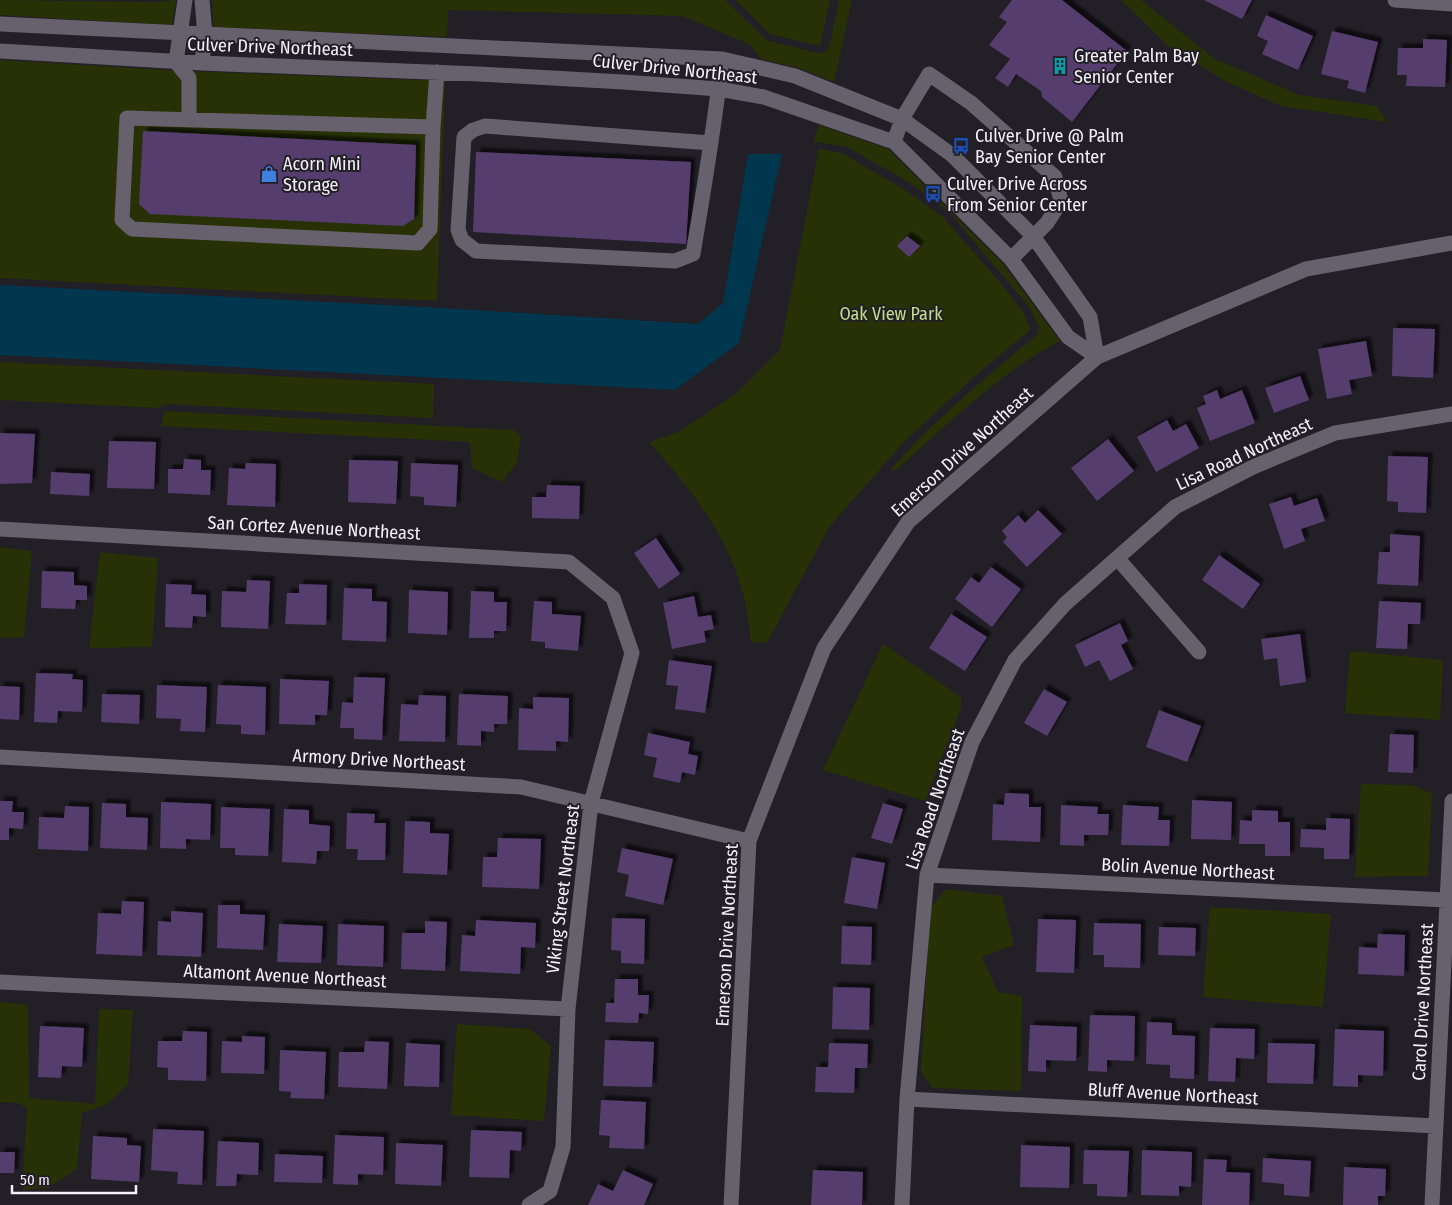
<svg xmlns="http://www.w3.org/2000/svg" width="1452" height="1205" font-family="'Fira Sans Condensed',sans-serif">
	<defs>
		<filter id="shadow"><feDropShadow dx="4.5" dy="-4.5" stdDeviation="1" flood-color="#0009"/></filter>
	</defs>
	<rect width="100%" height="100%" fill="#221f27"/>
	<path fill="#283106" d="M0,0l157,2 19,-2 -4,25 -172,-10z
		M212,0h513l41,40 52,13h6l5,-5 10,-48h13l-18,82 -35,-14 -38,-9 -12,-15 -67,-28 -234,-6 -1,27 -233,-10z
		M735,0h95l-10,46 -50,-12z
		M1121,0h20l74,59 85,36 77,11 10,16 -106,-16 -54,-24 -59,-36z
		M0,60l184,11 261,10 -8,220 -437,-23z
		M819,125l69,24 115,115 57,77c-61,32 -113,84 -164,129h-6c44,-50 96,-93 147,-135l2,-8 -9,-19 -82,-97 -38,-28 -63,-36 -29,-5 -6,4 -3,11z
		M819,149l23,4 63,37 38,27 60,69 20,26 8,17 -56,47 -70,65 -76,86 -62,116 -16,-1c-2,-13 -3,-28 -6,-41 -15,-63 -54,-112 -96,-159l29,-10 59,-39 43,-43z
		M0,362l434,22 -1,34 -268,-14 -7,4 -158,-8z
		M165,411l348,19 8,5 -4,27 -15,20 -30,-14 -2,-26 -309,-16z
		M0,547l32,4 -8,86 -24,1z
		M100,552l58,6 -6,89 -63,1z
		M883,644l78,53v11l-36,93 -102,-31z
		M1350,651l93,9 -3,60 -95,-7z
		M1361,784l51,1 20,9 -4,82 -73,1z
		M946,889l56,7 12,49 -32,12 16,35 24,4 -1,95 -88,-3 -12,-16 9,-164z
		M1210,907l121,7 -8,93 -120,-10z
		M0,1002l28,3 1,93 66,6 4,-95 34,1 -5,75 -21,19 -25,9 -5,56 -29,19 -26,2 5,-82 -9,-5 -18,-1z
		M457,1024l73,5 21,17 -7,75 -93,-6z"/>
	<path fill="#00374e" d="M748,154h34l-43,189 -64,47 -675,-35v-70l443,23 255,16 25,-21z"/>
	<path fill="#543d6d" filter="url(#shadow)" d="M1012,0h50l65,51 -55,71 -30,-25 -1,-6 -25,-17 -8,13 -13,-9 15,-19 -21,-14 18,-23 -8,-5z
		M1204,0h48l-10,19z
		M1266,15l47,21 -15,34 -36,-16 6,-13 -11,-5z
		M1332,31l46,11 -13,51 -18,-5 2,-7 -28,-7z
		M1423,39l24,1 -2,47 -39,-1 1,-11h-10l1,-27h25z
		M143,131l273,14 -2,74 -11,7 -253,-12 -11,-10z
		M476,152l215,10 -5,82 -213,-12z
		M907,236l13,10 -11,11 -12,-11z
		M1393,328l42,1 -2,49 -41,-2z
		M1366,341l6,35 -23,4 3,14 -25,5 -9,-50z
		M1300,376l9,24 -35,13 -9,-25z
		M1217,390l3,9 22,-9 13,33 -45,18 -13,-33 9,-4 -3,-8z
		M1167,420l6,11 13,-7 13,24 -43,24 -19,-35z
		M0,433l35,1 -3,49 -32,1z
		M1108,439l26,32 -37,30 -26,-33z
		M109,441l47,1 -2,47 -47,-1z
		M1388,456l40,1 -2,56 -28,-1v-10l-11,-1z
		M184,459l17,1v10h10l-1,25 -42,-2v-24h15z
		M349,460l49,1 -2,43 -48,-2z
		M246,463l30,1 -1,43 -48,-2 2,-37 16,1z
		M411,463l47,2 -2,42 -32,-2v-8l-14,-1z
		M51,472l39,2 -1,22 -39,-2z
		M547,485l33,1 -1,33 -47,-1v-21h14z
		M1291,497l3,9 23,-8 8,23 -24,8 4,12 -21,8 -15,-45z
		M1038,510l24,24 -35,33 -24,-25 4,-5 -5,-6 16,-16 7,8z
		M1390,534l30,2 -2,50 -41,-2 2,-32h11z
		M656,538l24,36 -21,15 -25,-36z
		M1219,555l41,29 -17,25 -41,-29z
		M991,567l30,22 -29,38 -37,-28 16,-22 8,6z
		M42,571l32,1v13l13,1v14h-11l-1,9 -34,-1z
		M247,580l23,1 -2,48 -47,-2 1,-36 24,1z
		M166,584l26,1 -1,9 15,1v22l-13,-1 -1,12 -27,-1z
		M299,584l28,1 -1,40 -41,-1 2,-31h12z
		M344,588l28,1v12l15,1 -1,40 -44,-2z
		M409,590l39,2 -1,43 -39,-2z
		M471,591l23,1v10h13l-1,29h-12v7h-25z
		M694,596l4,21 13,-2 3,14 -10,2 2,11 -34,7 -9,-46z
		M534,601l18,1v12l29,2 -3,35 -33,-3v-6l-14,-1z
		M1379,601l42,2 -1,21h-12l-1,25 -31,-1z
		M951,614l36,23 -22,34 -36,-23z
		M1120,623l8,18 -7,4 12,24 -23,12 -11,-21 -14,7 -10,-22z
		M1300,634l6,48 -26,4 -3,-28 -13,2 -3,-21z
		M669,660l43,6 -7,47 -30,-4 3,-23 -12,-1z
		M36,673l37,1 -1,5 11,1 -1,32 -24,-1 -1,12 -23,-1z
		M354,677l31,1 -3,62 -28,-1v-11h-14l2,-26 11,1z
		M280,679l49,2 -2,34h-12v10l-36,-1z
		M157,685l50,2 -2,45 -25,-1 1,-12 -25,-1z
		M218,685l48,2 -1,48 -24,-1v-9l-25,-1z
		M0,686l20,1 -1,33 -19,-1z
		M1044,689l23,13 -20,34 -23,-13z
		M102,694l38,1 -1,29 -38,-2z
		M459,694l49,2 -1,28h-13v8l-13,-1v15l-24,-1z
		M419,695l27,1 -1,46 -46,-1 2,-37 17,1z
		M533,697l36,1 -1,44 -12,-1v10l-38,-1 1,-42 14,1z
		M1159,710l42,16 -14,36 -41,-15z
		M648,733l42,9 -2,12 10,2 -3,19 -13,-3 -2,11 -27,-6 4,-19 -13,-3z
		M1390,734l24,1 -1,38 -25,-1z
		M1005,793l24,1v13h12l-1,35 -48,-2 1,-36 11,1z
		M1192,800l40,2 -1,38 -40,-1z
		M0,801h13l-1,11h12l-1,17 -14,-1v12h-9z
		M161,802l50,2 -1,36 -24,-1v10l-26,-1z
		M102,803l24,1v13l22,1 -1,32 -47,-2z
		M883,803l20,6 -11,35 -21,-6z
		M1061,805l37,2 -1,7h12l-1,21h-24v11l-24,-1z
		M1123,805l36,2 -1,13h12l-1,26 -48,-1z
		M65,806l24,1 -1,44 -50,-2 1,-32 25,1z
		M221,807l49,2 -2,47 -33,-1v-7h-15z
		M284,809l25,1v14l21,2 -1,25h-12l-1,13 -34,-2z
		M1252,810l26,1v11h12v34h-25v-12h-26l1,-24 12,1z
		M347,813l28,1 -1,9h12l-1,37h-28l1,-11h-12z
		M1326,818l24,1 -1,40h-25v-11l-24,-1 1,-18 25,1z
		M405,821l25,1v11l19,1 -2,41 -44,-2z
		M498,838l43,1 -2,50 -57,-2 1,-30h14z
		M622,848l51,11 -10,46 -38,-9 4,-21 -12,-3z
		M852,857l33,6 -8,46 -33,-6z
		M122,901l22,1 -2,54 -46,-2 2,-41 23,1z
		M218,905h22v9l25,1 -2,35 -46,-2z
		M171,911l32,2 -2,44 -44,-2 1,-34 13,1z
		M612,918l33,1 -1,45 -23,-1v-12l-10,-1z
		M1038,919l38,1 -2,53 -38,-1z
		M476,920l60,3 -1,25 -14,-1 -1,27 -60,-3 2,-36 13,1z
		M425,921l22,1 -2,49 -44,-2 1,-36h23z
		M1094,923l47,1 -1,44 -36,-1v-12h-11z
		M279,924l44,2 -2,37 -44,-1z
		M338,924l46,2 -1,41 -46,-2z
		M842,926l30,1 -1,38 -30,-1z
		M1159,927l37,1 -1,28 -37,-1z
		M1378,934l27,1 -1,41 -46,-2 1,-27 18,1z
		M615,979h23v16h11l-1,19 -9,-1 -1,10 -33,-1 1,-19h8z
		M833,987l37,1 -1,42 -37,-1z
		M1090,1015l45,1 -1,45 -27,-1v12l-19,-1z
		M1147,1022l25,1v12l23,1 -1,43 -24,-1v-13l-24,-1z
		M1030,1025l47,2 -1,34 -30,-1v12l-18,-1z
		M40,1026l44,2 -2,39 -20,-1 -1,12 -23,-1z
		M1210,1028l45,1 -1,30 -18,-1 -1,24 -27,-1z
		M1335,1029l49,2 -1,45 -25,-1v12l-25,-1z
		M183,1031l24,1 -1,49 -38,-1v-12l-11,-1 1,-26h24z
		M242,1036l23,1 -1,37 -43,-1 1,-32 20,1z
		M605,1040l49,2 -2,45 -49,-1z
		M365,1041l24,1 -2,47 -49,-2 1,-35h25z
		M406,1043l34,2 -1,42 -35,-1z
		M829,1043l39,1 -1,24h-12l-1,25 -39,-1 1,-25h12z
		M1268,1043l47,1 -2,40 -46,-1z
		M280,1050l46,2 -2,47 -34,-1 1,-6 -12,-1z
		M601,1100l45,2 -2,47 -35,-1 1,-12 -11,-1z
		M153,1129l51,2 -2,54 -25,-1 1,-12 -27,-2z
		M471,1130l51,2 -1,19 -11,-1 -1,28 -40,-1z
		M335,1135l49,2 -1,38 -25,-1v11l-25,-1z
		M93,1136l34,2v7l14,1 -2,36 -48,-3z
		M218,1141l41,2 -1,32 -21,-1 -1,12h-20z
		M396,1143l47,2 -2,41 -46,-2z
		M1021,1145l49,2 -1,41 -49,-1z
		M1084,1150l45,1 -2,46 -30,-1v-12h-14z
		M1142,1150l50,2 -1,35 -12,-1v10l-38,-1z
		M0,1152h15l-1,21h-14z
		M275,1154l48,2 -1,27 -48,-1z
		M1263,1158l48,3 -2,36 -25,-2v-11l-22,-2z
		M1204,1159l23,1 -1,12 24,1 -1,32h-47z
		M1344,1167l42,2 -1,27h-7v9h-35z
		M623,1170l30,14 -9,21h-56l10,-21 15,7z
		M813,1170l50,2 -1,33h-51z"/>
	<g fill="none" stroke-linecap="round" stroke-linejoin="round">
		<path stroke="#66616c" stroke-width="15" d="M185,0l-9,62 13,16v41
			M1395,0l57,4
			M0,24l722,35 73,17 107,43 50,36 81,81 57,81 7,40
			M0,51l202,12 277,11 144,8 96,7 45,8 130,45 117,117 57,78 29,20
			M202,63l3,-28 -3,-35
			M433,127l-306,-9 -5,102 10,9 286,14 12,-14 3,-102 4,-55
			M894,142l8,-23 27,-45 42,29 84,74 6,24 -14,22 -36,36
			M711,143l-226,-17 -12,4 -9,7 -6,93 4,10 14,11 199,10 18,-7c11,-65 22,-130 29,-195
			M0,529l569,33 44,36 19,55 -41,150 -23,206 -5,138 -13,44 -21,14
			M1118,559l81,93
			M0,757l521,30 228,54
			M927,875l520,25
			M0,982l568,27
			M907,1099l529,27
			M731,1205l18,-364 75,-193 84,-126 189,-165 209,-88 146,-26
			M902,1205l5,-106 20,-224 45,-133 43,-82 50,-56 110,-97 78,-40 82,-34 117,-19
			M1432,1205l20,-404"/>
	</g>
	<defs>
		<g id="building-bare" transform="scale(1.35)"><path d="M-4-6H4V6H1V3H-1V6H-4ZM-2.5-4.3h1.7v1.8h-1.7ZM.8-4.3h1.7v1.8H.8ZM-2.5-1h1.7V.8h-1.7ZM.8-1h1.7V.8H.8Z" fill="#0f9aa8" stroke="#221f27" stroke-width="2.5" paint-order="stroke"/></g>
		<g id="bus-bare" transform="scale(1.35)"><path d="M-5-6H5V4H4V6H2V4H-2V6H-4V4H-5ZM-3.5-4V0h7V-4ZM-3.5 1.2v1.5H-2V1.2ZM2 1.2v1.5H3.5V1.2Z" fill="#1a4fb4" stroke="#221f27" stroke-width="2.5" paint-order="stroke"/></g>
		<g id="shop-bare" transform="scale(1.35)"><path d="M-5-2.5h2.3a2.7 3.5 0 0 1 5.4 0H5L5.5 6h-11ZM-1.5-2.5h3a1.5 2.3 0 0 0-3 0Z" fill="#3f7fe0" stroke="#221f27" stroke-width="2.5" paint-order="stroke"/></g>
	</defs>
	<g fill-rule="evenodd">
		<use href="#building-bare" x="1060" y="66"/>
		<use href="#bus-bare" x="961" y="146"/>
		<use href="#shop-bare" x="269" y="174"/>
		<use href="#bus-bare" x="933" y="194"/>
	</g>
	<g text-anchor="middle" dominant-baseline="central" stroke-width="4" stroke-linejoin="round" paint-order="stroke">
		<g font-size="18" fill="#f3f1f7" stroke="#221f27">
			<text transform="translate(270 47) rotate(2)">Culver Drive Northeast</text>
			<text transform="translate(675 69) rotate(6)">Culver Drive Northeast</text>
			<text transform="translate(962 452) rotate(-42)">Emerson Drive Northeast</text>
			<text transform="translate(1244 454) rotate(-25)">Lisa Road Northeast</text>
			<text transform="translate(314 528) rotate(3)">San Cortez Avenue Northeast</text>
			<text transform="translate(379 760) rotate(3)">Armory Drive Northeast</text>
			<text transform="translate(935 799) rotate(-71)">Lisa Road Northeast</text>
			<text transform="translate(1188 869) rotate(3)">Bolin Avenue Northeast</text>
			<text transform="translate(563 889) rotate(-83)">Viking Street Northeast</text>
			<text transform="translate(727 935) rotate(-87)">Emerson Drive Northeast</text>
			<text transform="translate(285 976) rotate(3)">Altamont Avenue Northeast</text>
			<text transform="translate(1423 1002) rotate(-87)">Carol Drive Northeast</text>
			<text transform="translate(1173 1094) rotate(3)">Bluff Avenue Northeast</text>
		</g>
		<g font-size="18" fill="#f3f1f7" stroke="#221f27" text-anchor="start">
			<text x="1074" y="56">Greater Palm Bay<tspan x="1074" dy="21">Senior Center</tspan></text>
			<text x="975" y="136">Culver Drive @ Palm<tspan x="975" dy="21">Bay Senior Center</tspan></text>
			<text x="283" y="164">Acorn Mini<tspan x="283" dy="21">Storage</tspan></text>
			<text x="947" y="184">Culver Drive Across<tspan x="947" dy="21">From Senior Center</tspan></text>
		</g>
		<g font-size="18" fill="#c5dc86" stroke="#221f27">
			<text x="891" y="314">Oak View Park</text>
		</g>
	</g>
	<path d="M12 1185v8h124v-8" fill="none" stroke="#f3f1f7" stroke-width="2.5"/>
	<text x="20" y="1185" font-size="15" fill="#f3f1f7" stroke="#221f27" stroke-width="4" paint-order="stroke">50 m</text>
</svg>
